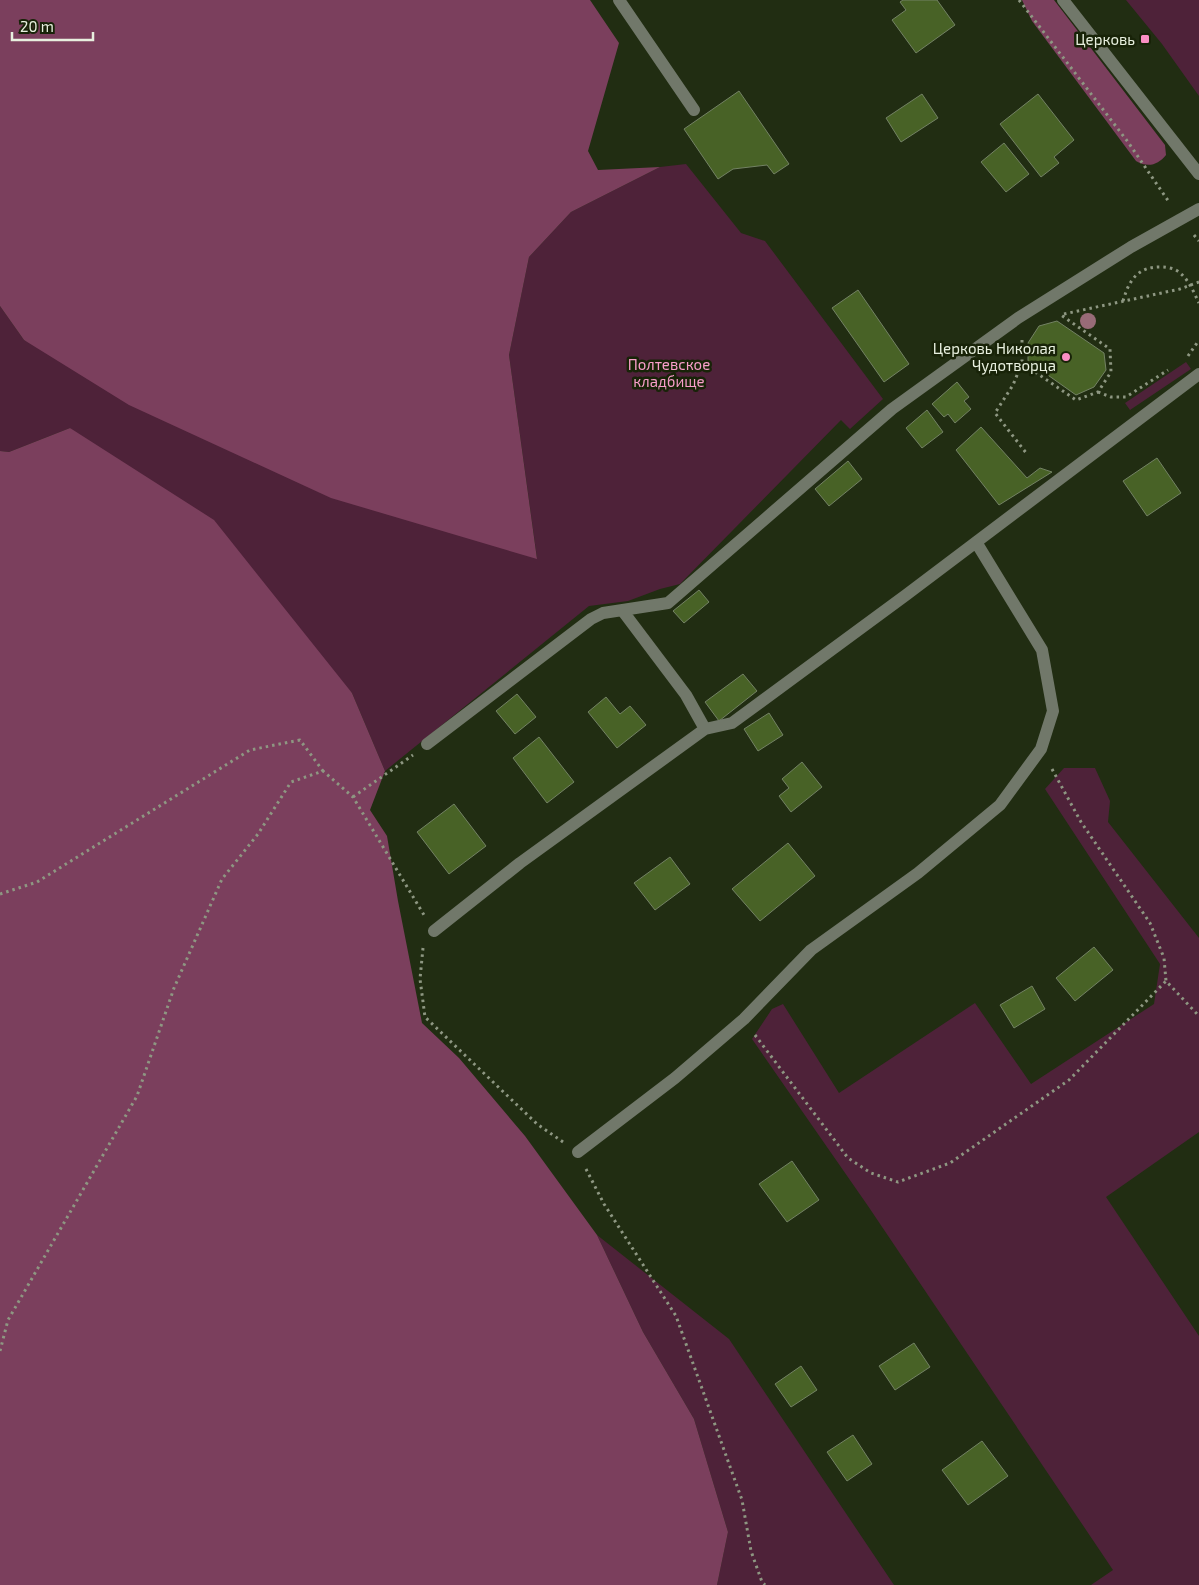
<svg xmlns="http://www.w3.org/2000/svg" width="1199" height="1585" font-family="'Exo 2',sans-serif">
	<rect width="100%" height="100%" fill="#212d12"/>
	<path fill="#4e2239" d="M1126,0h73v96l-37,-52z
		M686,164l55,69 24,8 118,158 -33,30 -9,-9 -161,164 -20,5 -32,12 -39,5 -204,165 -33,-78 -282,-265 -61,24 -9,-1v-145l24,34 513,218 -28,-203 20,-98 42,-45 89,-45z
		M1186,362l5,7 -61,41 -5,-7z
		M1064,768h31l15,33 -2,21 91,116v194l-93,65 93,139v249h-108l22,-15 -245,-364 -116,-167 20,-30 11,-5 56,89 136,-90 56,81 123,-80 6,-40 -115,-175z
		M597,1235l132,104 165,246h-177l11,-53 -34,-113 -51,-87z"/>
	<path fill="#7b3f5d" d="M0,0h590l29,43 -31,108 10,19 62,-3 -89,45 -42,45 -20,98 28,204 -206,-61 -202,-93 -105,-65 -24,-34z
		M1022,0h32l111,145 1,10c-8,10 -18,13 -30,6l-104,-140z
		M70,428l144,92 138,173 33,78 -15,39 17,26 11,65 24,122 37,35 66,78 72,99 46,97 51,87 34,113 -11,53h-717v-1134l9,1z"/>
	<path fill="#486226" stroke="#738264" d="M903,0h34l18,25 -39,28 -24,-33 14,-10 -6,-8z
		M739,91l50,73 -15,10 -7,-9 -34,4 -15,10 -34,-50z
		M922,94l16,24 -37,24 -15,-24z
		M1038,94l36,46 -20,17 5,6 -18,14 -41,-53z
		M1004,143l25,31 -23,18 -25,-30z
		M858,290l51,74 -25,18 -52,-74z
		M1057,321l47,32 2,17 -12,17 -18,8 -48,-34v-18l11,-17z
		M957,382l12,15 -5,4 7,8 -16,14 -7,-9 -4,3 -12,-13z
		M927,410l16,22 -21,16 -16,-20z
		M981,427l46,51 13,-10 12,4 -53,33 -43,-55z
		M1157,458l24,35 -34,23 -24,-35z
		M848,461l14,18 -33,27 -14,-17z
		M699,590l10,12 -25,21 -11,-12z
		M743,674l14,17 -38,30 -14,-19z
		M517,694l19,23 -21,17 -19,-23z
		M606,697l14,17 10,-8 16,19 -29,23 -29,-36z
		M769,713l14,22 -25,16 -14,-22z
		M539,737l35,45 -27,21 -34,-45z
		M802,762l20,25 -31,25 -12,-16 10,-8 -7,-9z
		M454,804l32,42 -37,28 -32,-42z
		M788,843l27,33 -55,45 -28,-32z
		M670,857l20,27 -35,26 -21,-27z
		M1094,947l19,23 -38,31 -19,-23z
		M1032,986l13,23 -31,19 -14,-23z
		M792,1161l27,39 -32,22 -28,-38z
		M914,1343l16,24 -35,23 -16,-24z
		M801,1366l16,24 -26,17 -16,-23z
		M853,1435l19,29 -25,17 -20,-29z
		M982,1441l26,35 -40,29 -26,-35z"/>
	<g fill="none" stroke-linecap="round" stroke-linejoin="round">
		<path stroke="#8e9782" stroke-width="3" stroke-dasharray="2.5 4" stroke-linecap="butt" d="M1019,0l109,142 41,60
			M1194,235l5,6
			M1123,301c6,-21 15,-35 39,-34 6,0 14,2 18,6 9,7 14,20 19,30
			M1064,314l116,-25 19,-7
			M1022,340v23l54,37 22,-8 13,-20 -1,-23 -49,-34
			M1188,356l11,-16
			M1022,363l-9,22 -18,28 32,41
			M1098,392l13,5h15l42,-27
			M1052,769l29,53 69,101 14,35 2,23 33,35
			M353,797l60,-42
			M0,894l37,-12 213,-132 50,-10 23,31
			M423,948l-3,31 5,38 112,107 26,18
			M755,1035l93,123 23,15 27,9 52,-19 119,-83 97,-99
			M586,1169l18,35 72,112 66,184 9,51 11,31 3,3
			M0,1351l8,-31 129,-224 37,-108 48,-109 36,-45 33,-52 32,-11 30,26 71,118"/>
		<path stroke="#71786a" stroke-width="12" d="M619,0l75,110
			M1063,0l136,174
			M622,610l64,85 19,34
			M427,744l164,-125 12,-6 65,-10 224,-194 126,-91 113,-71 68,-38
			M434,931l86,-68 185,-134 27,-6 174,-128 293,-221
			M578,1152l97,-74 69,-59 67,-69 107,-77 82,-68 41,-56 12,-38 -11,-61 -66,-108"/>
	</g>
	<circle fill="#986b77" cx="1088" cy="321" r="8"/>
	<g fill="#fb8fc4" stroke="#182308" stroke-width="2">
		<rect x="1140" y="34" width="10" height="10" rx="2.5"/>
		<circle cx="1066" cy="357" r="5"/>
	</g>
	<g text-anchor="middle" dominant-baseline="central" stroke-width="5" stroke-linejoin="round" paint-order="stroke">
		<g font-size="15" fill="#e8f0df" stroke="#182308" text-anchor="end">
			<text x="1135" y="39">Церковь</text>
			<text x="1056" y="348">Церковь Николая<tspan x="1056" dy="17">Чудотворца</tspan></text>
		</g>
		<g font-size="15" fill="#f99eca" stroke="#182308">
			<text x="669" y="364">Полтевское<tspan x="669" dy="17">кладбище</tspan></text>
		</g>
	</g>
	<path d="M12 32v8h81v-8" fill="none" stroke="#e8f0df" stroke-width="2.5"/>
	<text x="20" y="32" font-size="15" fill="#e8f0df" stroke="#182308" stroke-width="4" paint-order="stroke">20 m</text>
</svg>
